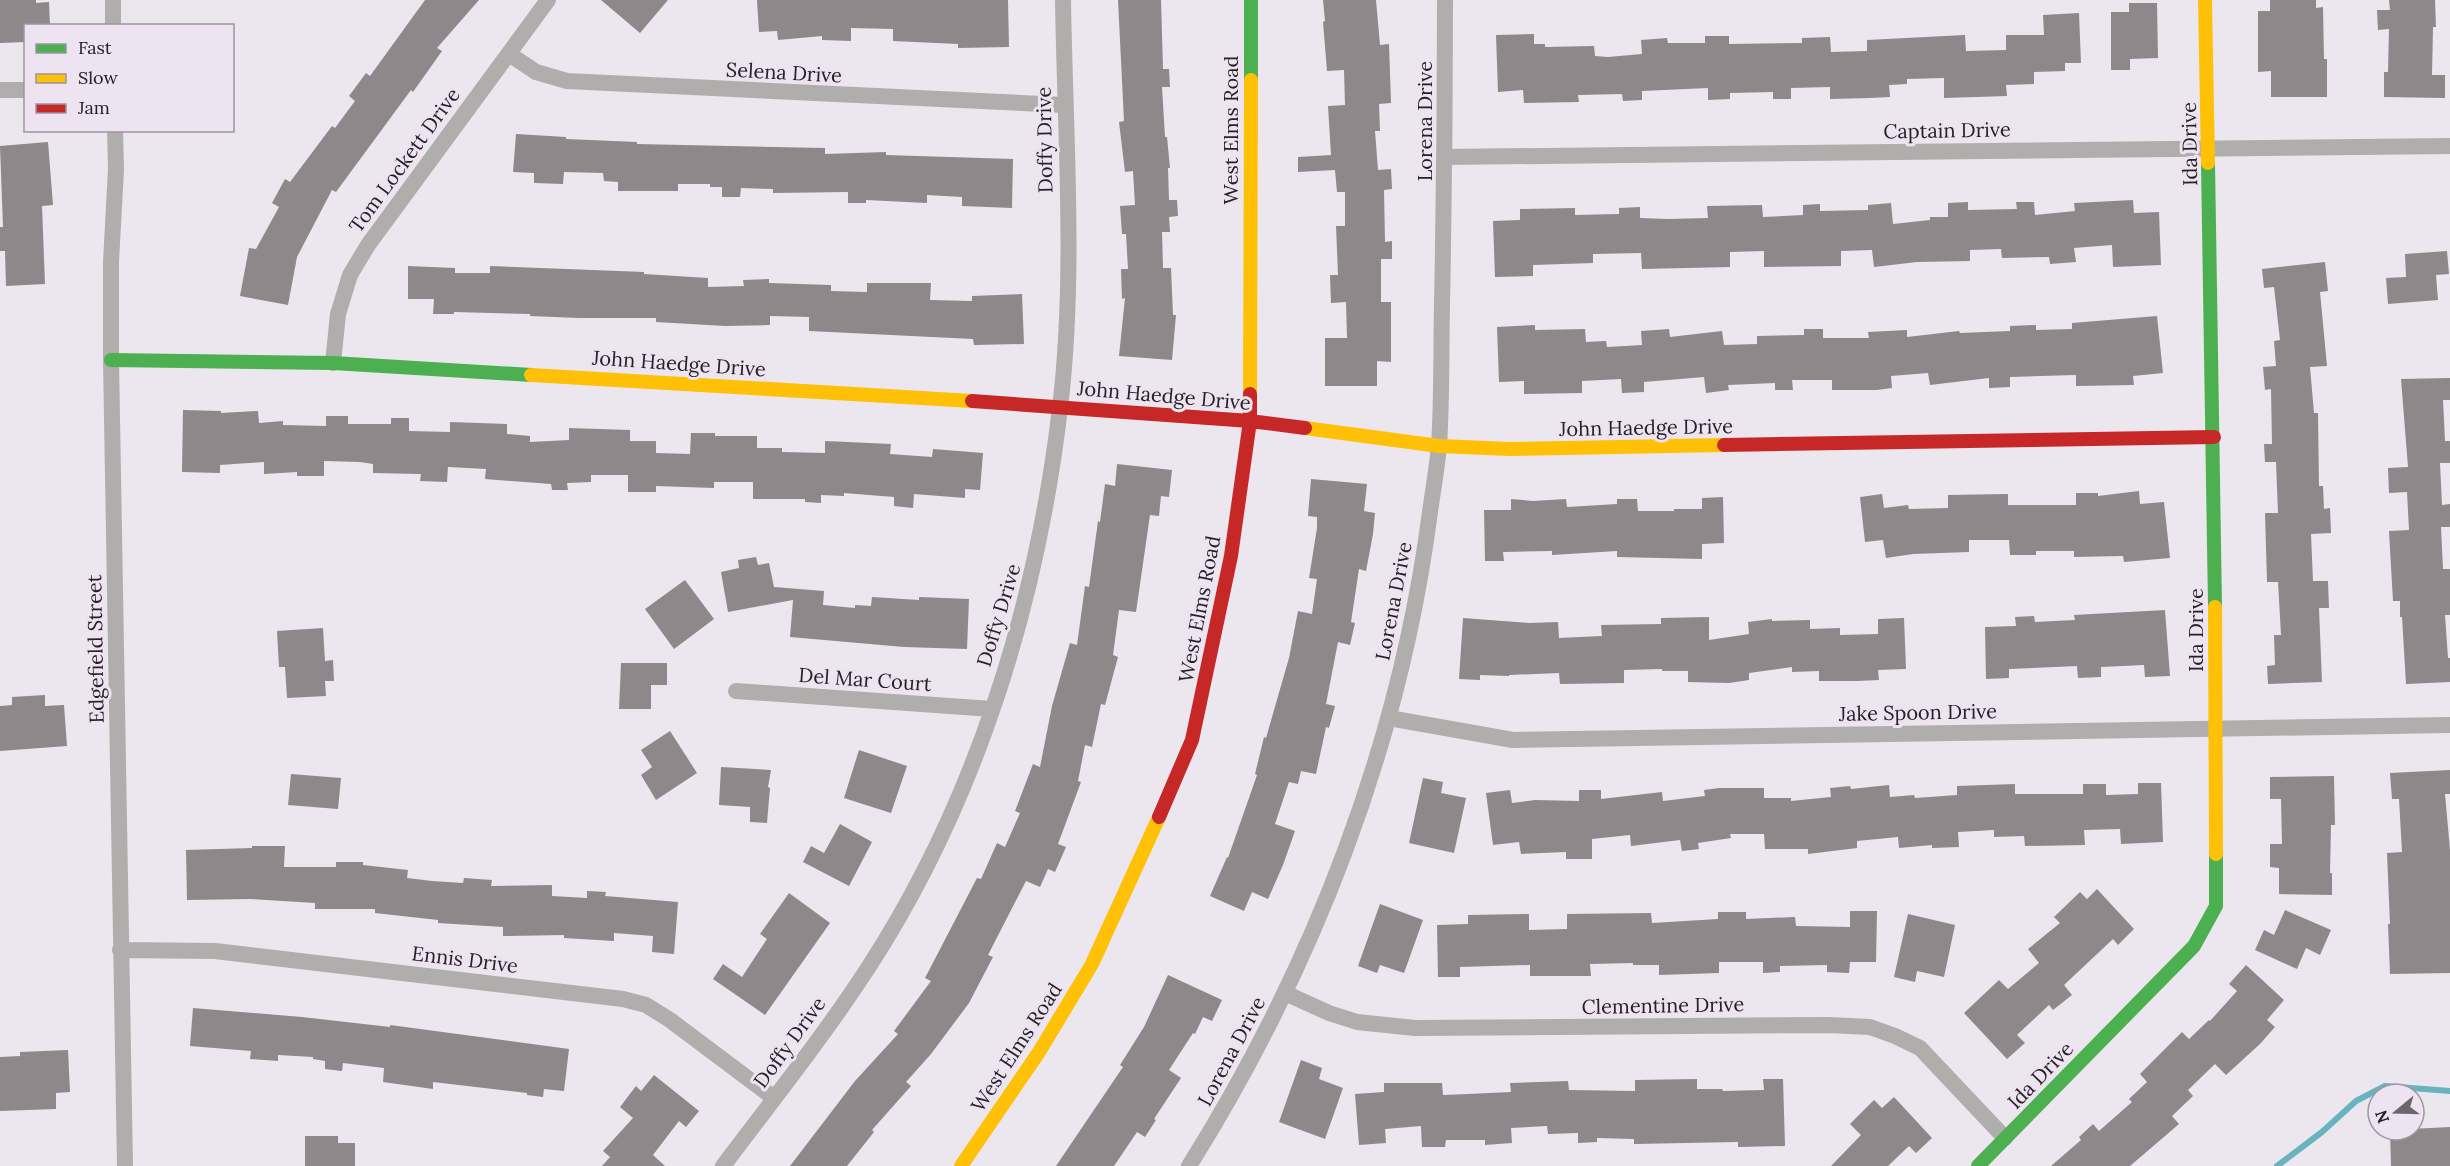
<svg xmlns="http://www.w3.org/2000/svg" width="2450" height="1166" font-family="Lora,serif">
	<rect width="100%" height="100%" fill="#ece6ee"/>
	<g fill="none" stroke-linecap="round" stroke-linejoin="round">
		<path stroke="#68b3be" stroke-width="6" d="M2277,1166l45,-34 34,-31 29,-15 65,5"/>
	</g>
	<path fill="#8e888b" d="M0,0h36v3l13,-1 1,24h-24v16l-26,1z
		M425,0h54l-42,48 5,3 -29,41 -2,-2 -75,102 -4,-2 -35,67 -9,48 -48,-9 9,-48 7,1 23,-42 -7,-4 13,-24 5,3 42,-56 3,2 20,-27 -6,-5 17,-23 4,3z
		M601,0h67l-28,33z
		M757,0h251l1,47 -51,1v-4l-65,-3v-12l-42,-1v13l-29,-1v-4l-44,4 -1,-9 -18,1z
		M1118,0h43l2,69h6l1,18h-8l3,50h2l3,31h-2l1,32h8l1,16 -9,1 1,15h-8l1,36h8l2,47h3l-4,45 -53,-4 6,-58 -3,1 -1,-30h7l-2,-35h-4l-2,-28 15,-1 -2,-34 -8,1 -6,-50 5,-1z
		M1323,0h53l4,45 9,-1 2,59 -12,1 1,27h-5l3,39 13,-1 1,20 -8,1 1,52 7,-1v18h-11v43h10v60l-14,-1v25h-52v-48h22l-1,-36 -15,1 -1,-28h8l-2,-49h9v-34h-8l-2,-22 -37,2v-15l33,-2 -3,-49 17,-1 -1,-35 -17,1 -4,-49 2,-1z
		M2270,0h46v8l7,-1 1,52h3v38h-56v-26l-13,1v-61h12z
		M2389,0h46l1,27h-3l-1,48h13v23l-61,-1v-25h4l1,-43 -11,1 -1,-20h13z
		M2129,3h28l1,55 -28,1v11h-19v-58h18z
		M2079,13l2,50h-16v8l-31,1v12l-28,1 1,11 -63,2v-20l-37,1v5l-18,1 1,12 -21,1 -39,1v-12l-39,1v11h-18v-7l-43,1v6l-22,1v-12l-66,3v9l-19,1 -1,-7 -44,1 1,7 -55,1 -1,-13 -25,2 -2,-57 38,-1v10h11v3l49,-1 1,10 13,1 34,-3 -1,-14 26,-2 1,5h37v-7h24v8l73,-1v-5l28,-1 1,15 36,-1v-11l98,-5 1,16 40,-1v-15h38l-1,-20z
		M516,134l50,3v2l71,3v2l188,4v6l61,-2v3l127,4 -1,49 -50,-2v-9l-35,-2v8l-61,-3v3h-18v-11l-75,1v-4l-32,-1 -1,9h-18v-10h-12v-3h-32v7h-60v-9l-14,-1 -1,-8 -39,-1 -1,12 -29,-1v-10l-21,-1z
		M48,142l5,63 -11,1 3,78 -39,2 -1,-35h-5v-24h3l-3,-81z
		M2133,200l1,13 25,-1 2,53 -48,2 -1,-22 -38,3 2,14 -26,2 -1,-7 -47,1 -1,-9 -31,1v11l-53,1 -43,5 -2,-17 -31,1v15l-77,1v-16l-34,1v15l-88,2 -1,-16 -48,1v9l-60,2v11l-38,1 -2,-56 27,-1v-11l55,-1v7l44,-1v-6l21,-1v11l28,1 40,-1 -1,-12 55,-1 1,12 40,-2v-10l17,-1v7l48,-1v-5l23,-2 2,21 37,-4v-3h18v-14l20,-1v8l49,-1 -1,-7h18l1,13 40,-4 -1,-8z
		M2447,251l2,23 -13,1 2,25 -50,4 -2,-26 20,-1 -1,-23z
		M2325,262l3,29 -8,1 7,74 -17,1 4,46h4l1,73h4l1,23 6,-1 1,25 -20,1 2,47h15l1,27h-10l3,74 -54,2 -1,-18 8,-1 -1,-30h7l-3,-53h-11l-2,-69h13l-2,-51h-11l-1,-18h8l-1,-55 -6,1 -2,-23 13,-1 -2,-25 6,-1 -6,-53 -10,1 -2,-19z
		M408,266l47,2v5h35v-7l154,6v2l64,4v9l36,-1 -1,-6 26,-1v4l62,2v6l36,1v-9h64l-1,17 42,1v-5l50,-2 2,50 -50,1 -1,-6 -164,-8v-14l-39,-1v9l-45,1 -69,-4v-4h-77l-49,-2v-2l-76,-2v2h-21l1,-15h-26z
		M2157,316l6,57 -30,3 1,9 -58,1v-11l-66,2v10l-21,1v-10l-59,7 -2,-12 -37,3 1,12 -15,2h-45v-10h-40l1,10h-18v-7l-47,2 1,5 -23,3 -2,-16 -60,5v10l-22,1 -1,-14 -39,2v12l-58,1v-13l-25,1 -2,-55 38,-2v5l50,-1 1,13 20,-1 1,6 35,-2 -1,-14 28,-2 1,8 52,-6 2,14 33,-1v-8l47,-1v-6h19v9h46l-1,-6 39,-2v7l52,-6 1,2 50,-2v-5l26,-1v5l36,-1v-6z
		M2450,378v22h-7l2,41h5v22h-10l2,42 8,-1v23h-9l2,42h7v46h-5l3,43h2v24l-44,2 -4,-67h-2v-16h-7l-4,-70 20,-1 -2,-38 -18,1 -1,-25 20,-1 -7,-88z
		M183,410l38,1v2l37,-2 1,12 24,-2v4l43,1v-10h22v8h43v-6h18v13l41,1v-10l57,2v10l23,2v6l39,-2v-12l61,2v11h26v12l34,1 1,-21h24v3h42v12h25v4l43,1v-12l66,3 -1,10 42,3 1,-8 50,4 -3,37 -15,-1v9l-51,-4 -1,14 -19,-2v-9l-50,-4v3l-23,-1v8l-16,-1v-3h-52v-17h-39v6l-58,-2v6h-28v-17h-37v7l-24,1 1,7h-16l-1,-6 -66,-5 1,-10 -38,-2 -1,15 -27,-1 1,-7 -48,-1v-9l-13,-2 -36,-1v15h-27v-4l-33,2v-12l-44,3v8l-38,-1z
		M1117,464l55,6 -3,27 -8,-1 -2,20 -9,-1 -14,97 -17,-2 -6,45 5,2 -13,48 -4,-1 -9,43 -7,-2 -7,36 3,1 -23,62 8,3 -11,25 -7,-3 -8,18 -14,-6 -38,74 5,2 -24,46 -38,51 -25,28 5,4 -39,44 2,2 -27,34h-57l65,-85 43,-47 -4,-3 37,-50 -6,-3 52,-100 4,1 16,-36 8,4 15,-34 -5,-2 18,-47 7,3 12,-61 18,-63 7,2 8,-59 4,1 9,-66 2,1 5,-38 10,2z
		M1311,479l56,5 -3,27 11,2 -2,21 -7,37 -7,-2 -8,53 4,1 -5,22 -12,-3 -12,62 9,2 -6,22 -3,-1 -10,47 -15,-3 -3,13 -9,-2 -14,42 20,7 -12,34 -15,34 -16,-7 -8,19 -34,-15 17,-39 1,1 29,-83 -2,-1 9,-37 2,1 23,-80 9,-47 14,3 5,-35 -8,-1 8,-50v-11l-9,-1z
		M2139,491l1,13 24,-2 6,56 -46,4 -1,-6 -49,1v-6h-38v4h-26l-1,-15h-40v12l-56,2 -27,4 -3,-18 -18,2 -5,-45 22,-3 2,14 24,-3 1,4 39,-1v-13l60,-1v11h68v-12h22v3z
		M1723,497l1,46 -22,1v15l-85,-2v-6l-65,4v-4l-49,1 1,9h-19l-1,-51h27v-11l22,2 33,-2 1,8 50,-3v-5h20l1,12h36v-2h28v-11z
		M756,557l2,8 11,-2 5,24 50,4 -1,14 32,3v-3l16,1 1,-9 47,3v-3l50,2 -2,50 -63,-2 -114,-10 3,-37 -65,12 -7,-40 18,-4 -1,-8z
		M685,580l29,39 -40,30 -29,-40z
		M2165,610l5,66 -25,1 -1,-12 -43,2v10l-23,1 -1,-12 -68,3v9l-23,1 -1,-52 31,-1 -1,-9 19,-1 1,6 40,-2 -1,-5z
		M1709,617v23l40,-6 -1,-12 24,-3v2l38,-1v9l30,-1v7l38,-1v-15l26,-1 2,51 -28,1 1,10 -22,1h-38v-10l-27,1v-5l-43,6v7l-20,3 -41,-1v-11h-26v-2l-38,1v13l-64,1 -1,-11 -50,2v1l-29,-1v5l-21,-1 4,-61 67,5 28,-1 1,16 43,-2 -1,-11 60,-1v-6z
		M323,628l2,33 8,-1 1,21h-9l1,15 -39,2 -2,-31h-6l-2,-36z
		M621,663h46v22h-16v24h-32z
		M45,695v11l19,-1 3,41 -67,5v-45l12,-1v-8z
		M670,731l27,42 -41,27 -15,-25 11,-8 -11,-17z
		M859,750l48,16 -16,47 -47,-15z
		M721,767l50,3 -3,17 2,1 -3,35 -17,-1v-15l-31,-2z
		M2450,770v24h-5l5,56v123l-60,1 -2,-50h2l-3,-71 15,-1 -3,-53h-7l-2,-26z
		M291,774l50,4 -3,31 -50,-4z
		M2334,776l1,49h-4l-1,48h2v22l-53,-1v-26l-9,-1v-23h12l-1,-45h-11v-22z
		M1423,778l20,4 -2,11 25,5 -12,55 -45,-10z
		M2138,783h23l2,59 -42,2 -1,-15 -36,1 1,15 -60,1 -1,-10 -30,1v-7l-36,2 1,15 -27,1v-3l-33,3 -1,-11 -41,4v7l-49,6v-5h-43l-1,-15h-34l1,4 -33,5 1,6 -17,2 -2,-11 -49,6 -1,-11 -38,4v20h-26v-7l-45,2 -2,-12 -26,3 -7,-52 24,-3 2,13 23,-3 44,1v-11h22v9l61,-7 1,9 42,-5 -1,-6 15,-2h45v10h27v3l40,-4 -1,-9 20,-2 1,3 38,-4 1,12 24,-2 1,3 42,-3v-9l58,-2v10h68v-10h23v11l32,-1z
		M840,824l32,18 -23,44 -46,-24 8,-16 13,7z
		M252,846h33l-1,21h52v-5h27v3l45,5 -1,8 25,3 31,2 1,-5 28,2 -1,6 61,-1v11l35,2v-7l19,1 -1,4 73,6 -4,52 -22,-2 1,-16 -39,-3v8l-50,-3v-3l-61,1v-9l-65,-4v-3l-63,-7v-4h-60v-6l-65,-4 -63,1 -1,-50 66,-2z
		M2097,889l37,40 -16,16 -5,-6 -49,46 8,10 -19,15 -4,-5 -32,30 8,8 -18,16 -43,-46 35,-33 9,9 31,-26 -11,-14 32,-26 -6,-6 26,-25 7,7z
		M789,893l41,30 -65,92 -52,-36 10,-15 19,13 25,-38 -7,-5z
		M1380,904l43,16 -19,53 -24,-8 -3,8 -19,-7z
		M2285,910l46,20 -11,25 -14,-7 -9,21 -42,-19 9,-20 10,5z
		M1850,911h27l-1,51h-26l-1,11 -22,-1v-7l-47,1v6l-17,1v-11h-44v11l-60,2v-10h-26v-2l-43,1 1,12h-61v-11l-70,2v10h-22l-1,-52 31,-1v-9l61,-1v16l38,-1v-15l84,-1 1,10 66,-4v-7h28v7l49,-2 1,9 54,1z
		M1908,914l47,11 -11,52 -27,-6 -2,11 -21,-5z
		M2246,965l38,35 -17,20 8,7 -15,17 -34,31 -11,-11 -27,26 5,6 -21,20 7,8 -49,42h-79l30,-26 -2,-3 14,-13 6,7 33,-29 -3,-3 18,-17 -7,-8 42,-42 7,7 20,-19 1,1 27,-30 -8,-7z
		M1168,975l54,25 -10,21 -9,-4 -8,17 -2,-1 -24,37 12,8 -27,41 2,1 -11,17 -8,-5 -23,34h-58l67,-99 -3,-2 24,-38z
		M193,1008l109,9 88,10v-2l179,24 -5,42 -20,-2 -1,8 -16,-2v-2l-94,-11v7l-50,-7 1,-14 -41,-5 -1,8 -17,-2v-8l-12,-2v-2l-35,-2v6l-28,-2 1,-8 -61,-5z
		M68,1050l2,42 -14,1v16l-56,2v-54l20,-1v-4z
		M1301,1060l21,8 -3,11 24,9 -18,51 -46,-17z
		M654,1075l45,36 -13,16 -7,-6 -26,34 12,11h-63l8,-9 -7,-6 30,-33 -13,-11 16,-21 5,5z
		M1697,1079v10h25l1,2 41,-1 -1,-11h20l2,67 -47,1v-5l-104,2v-5l-37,-1v4l-19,1v-10l-30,1 -1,-8 -36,2 1,15 -27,2v-5h-39l-1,7h-23l-1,-21 -36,3 1,14 -27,2 -4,-51 29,-2v-9h58l1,12 25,-1 43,-2 -1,-9 58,-2 1,9 66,1v-11z
		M1894,1097l38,41 -16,15 -7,-7 -21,20h-57l30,-31 -11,-11 24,-24 8,8z
		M2450,1127v39h-59l-1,-36z
		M305,1136h33v7h17v23h-50z"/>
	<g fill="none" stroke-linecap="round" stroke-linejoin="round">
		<path stroke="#b0adad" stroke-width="16" d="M113,0v26
			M509,54l27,18 31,9 497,24
			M0,90h26
			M115,130l1,39 -5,93v98l14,806
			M1445,157l1005,-11
			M333,363l5,-49 12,-39 18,-30 180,-245
			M736,691l256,18
			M1389,718l124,22 937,-15
			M120,950l95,1 408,48 23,6 24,15 104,78
			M1285,993l44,20 28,9 58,6 414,-3 41,2 25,9 25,12 85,90
			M723,1166c49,-65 100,-129 145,-198 108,-166 169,-364 192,-560 16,-134 5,-273 3,-408
			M1189,1166c124,-198 211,-422 241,-654 3,-22 7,-44 9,-66 3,-47 2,-94 3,-141 2,-102 3,-203 3,-305"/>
		<path stroke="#4caf50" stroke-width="14" d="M1251,80v-80
			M2208,163l7,444
			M111,360l222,3 198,12
			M1978,1166l216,-220 22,-40v-52"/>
		<path stroke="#ffc107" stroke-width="14" d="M2205,0l3,163
			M531,375l441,26
			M1250,394l1,-314
			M1305,428l134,18 71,3 214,-4
			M2215,607l1,247
			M961,1166l78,-114 53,-88 67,-147"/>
		<path stroke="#c62828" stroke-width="14" d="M972,401l278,20 55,7
			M1724,445l490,-8
			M1159,817l33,-77 39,-184 19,-135v-27"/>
	</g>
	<g text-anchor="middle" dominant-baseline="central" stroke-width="6" stroke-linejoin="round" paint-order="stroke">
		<g font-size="20" fill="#252126" stroke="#ede3f1">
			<text transform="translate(784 72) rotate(3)">Selena Drive</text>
			<text transform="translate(1424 121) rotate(-90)">Lorena Drive</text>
			<text transform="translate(1230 130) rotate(-90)">West Elms Road</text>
			<text transform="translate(1947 130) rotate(-1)">Captain Drive</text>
			<text transform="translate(1044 140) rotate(-91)">Doffy Drive</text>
			<text transform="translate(2189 144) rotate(-91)">Ida Drive</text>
			<text transform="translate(404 160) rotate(-54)">Tom Lockett Drive</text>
			<text transform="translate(679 363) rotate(4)">John Haedge Drive</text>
			<text transform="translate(1164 395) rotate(5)">John Haedge Drive</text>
			<text transform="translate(1646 427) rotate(-1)">John Haedge Drive</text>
			<text transform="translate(1393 601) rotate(-79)">Lorena Drive</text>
			<text transform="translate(1199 609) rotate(-79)">West Elms Road</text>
			<text transform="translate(998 615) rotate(-73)">Doffy Drive</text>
			<text transform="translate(2195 630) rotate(-90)">Ida Drive</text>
			<text transform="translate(95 649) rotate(-91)">Edgefield Street</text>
			<text transform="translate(865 679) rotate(4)">Del Mar Court</text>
			<text transform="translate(1918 712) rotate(-1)">Jake Spoon Drive</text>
			<text transform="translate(465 959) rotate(7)">Ennis Drive</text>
			<text transform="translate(1663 1005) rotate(-1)">Clementine Drive</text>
			<text transform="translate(789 1042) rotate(-54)">Doffy Drive</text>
			<text transform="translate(1016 1047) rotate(-57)">West Elms Road</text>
			<text transform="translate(1231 1051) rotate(-62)">Lorena Drive</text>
			<text transform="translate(2040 1075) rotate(-46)">Ida Drive</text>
		</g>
	</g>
	<rect x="24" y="24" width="210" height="108" fill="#ede3f1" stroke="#9d95a0" stroke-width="1.5"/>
	<rect x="36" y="44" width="30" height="9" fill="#4caf50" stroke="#9d95a0" stroke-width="1.5"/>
	<text x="78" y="54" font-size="18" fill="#252126">Fast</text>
	<rect x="36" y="74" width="30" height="9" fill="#ffc107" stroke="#9d95a0" stroke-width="1.5"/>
	<text x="78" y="84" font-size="18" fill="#252126">Slow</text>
	<rect x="36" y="104" width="30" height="9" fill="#c62828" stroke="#9d95a0" stroke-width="1.5"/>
	<text x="78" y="114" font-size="18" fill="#252126">Jam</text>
	<g transform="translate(2396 1112) rotate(251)"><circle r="28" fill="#ede3f1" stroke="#9d95a0" stroke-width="1.5"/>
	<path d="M0-4.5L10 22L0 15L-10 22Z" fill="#6b666c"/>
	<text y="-9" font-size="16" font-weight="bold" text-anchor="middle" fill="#252126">N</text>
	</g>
</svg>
